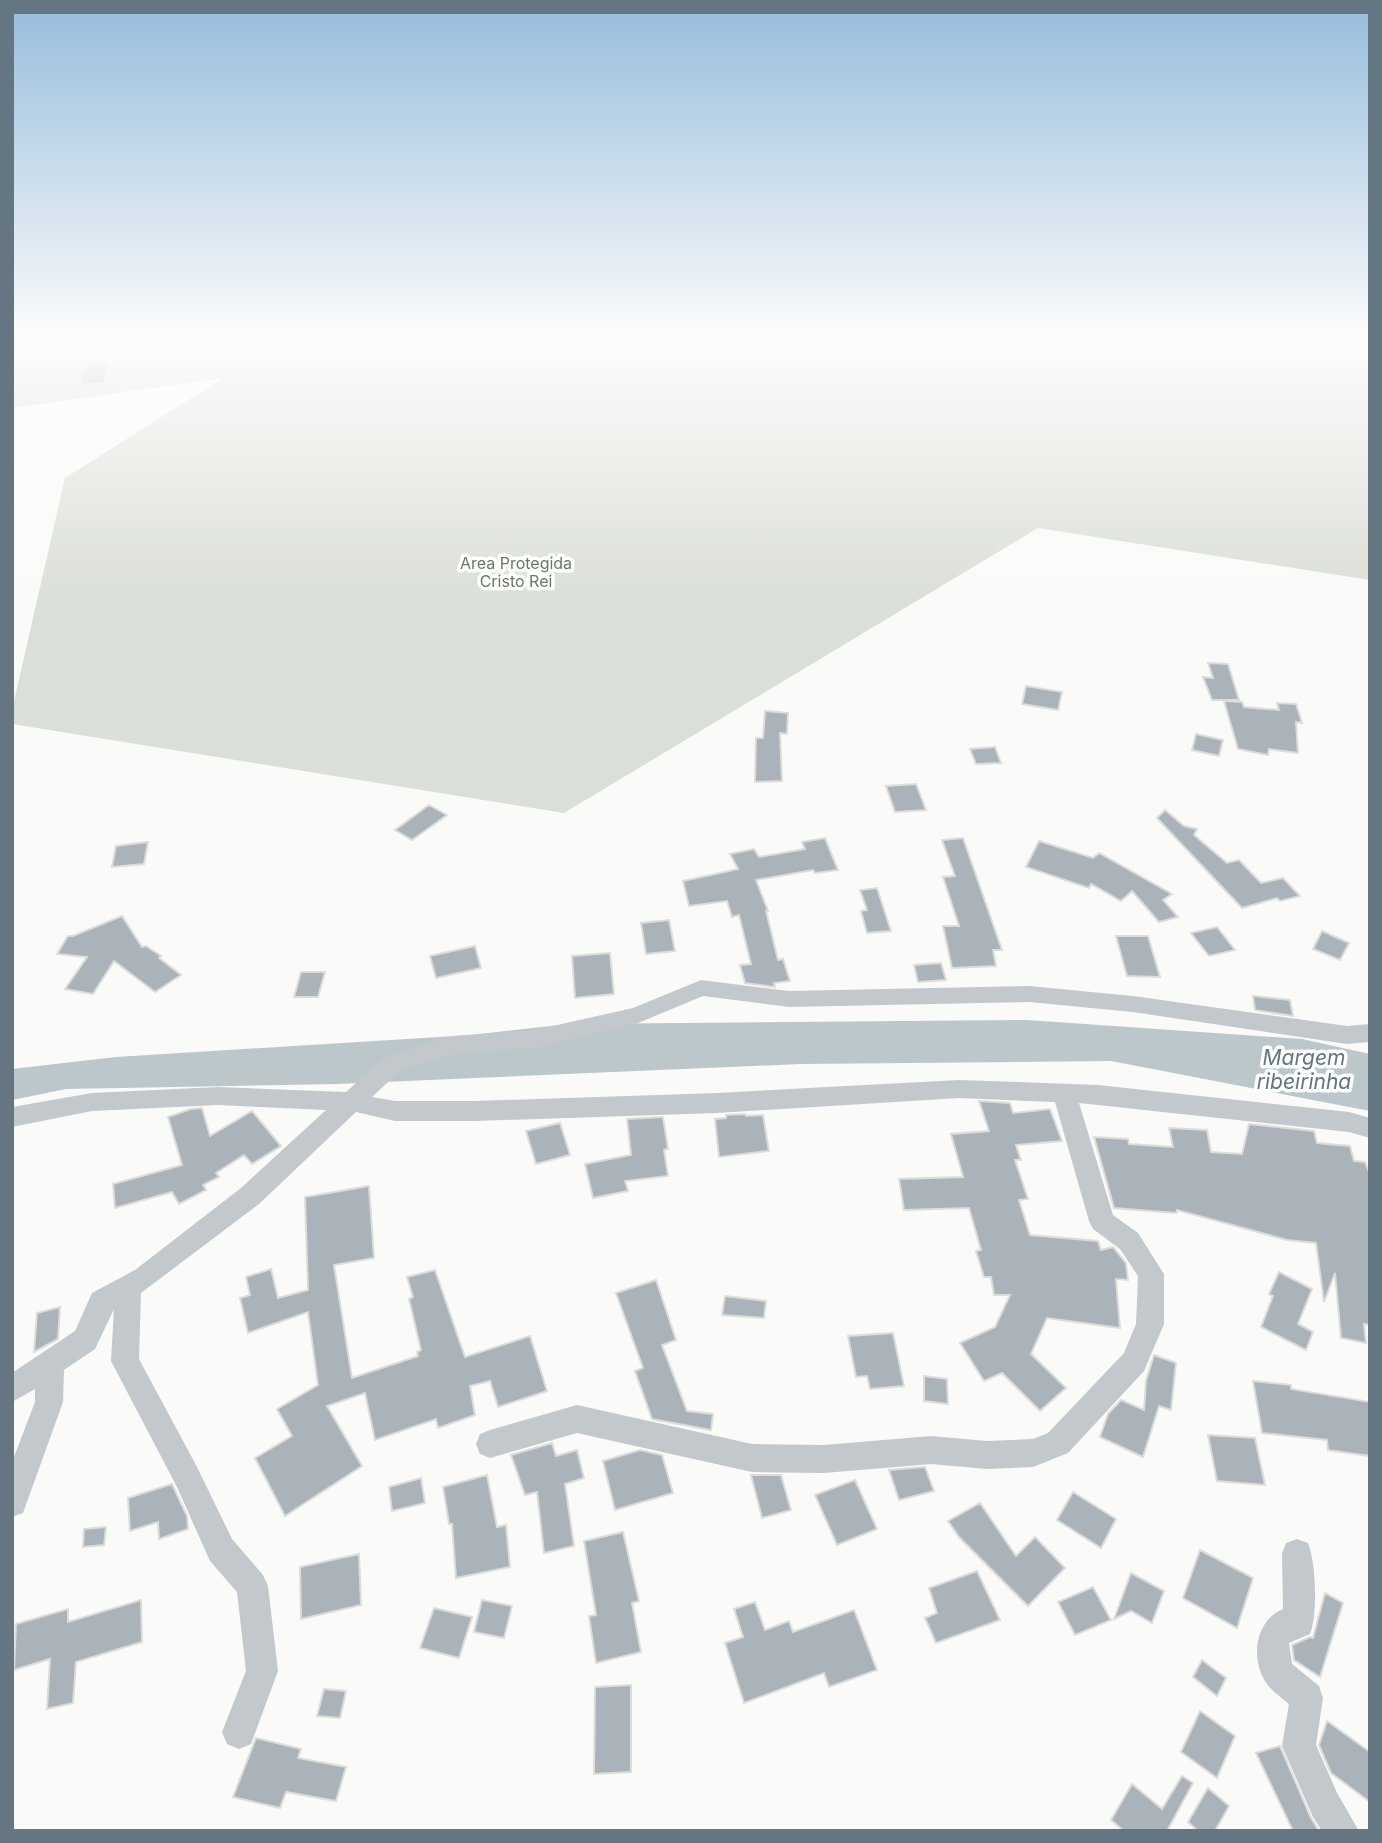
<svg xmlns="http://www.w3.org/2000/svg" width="1382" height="1843" font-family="Inter,sans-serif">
	<rect width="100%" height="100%" fill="#fafaf8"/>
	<path fill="#dadfd7" d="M12,341h1358v239l-332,-52 -474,285 -552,-89v-14l53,-232 158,-100 -211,30z"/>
	<path fill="#bbc7cb" d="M1027,1020l275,19 68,15v57l-259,-50 -311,3 -463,20 -271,5 -54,11v-31l104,-12 355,-22 98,-11z"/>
	<path fill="#aab3b9" stroke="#dcdcda" stroke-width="2" d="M94,360l15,2 -4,21 -25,2 4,-18z
		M1208,663l20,1 11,36h-27l-9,-23 10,1z
		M1026,686l36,6 -4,18 -36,-6z
		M1224,701l18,1 2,5 35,3 -2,-7 19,1 6,19 -6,-1 2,31 -29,-4 -1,6 -30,-6z
		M765,711l23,2 -1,21 -7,-1 2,48 -27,1 1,-44h7z
		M1196,734l27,6 -4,16 -27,-6z
		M995,747l6,16 -25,1 -6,-15z
		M916,784l10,26 -31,2 -9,-26z
		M429,805l18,10 -35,25 -17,-10z
		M1165,810l19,16 13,3 -3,6 33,28 12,-3 22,23 22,-5 17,18 -20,5 -3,-3 -35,10 -85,-90z
		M825,838l13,32 -23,3 -2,-3 -57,10 12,31h-2l12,49 5,-1 7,22 -16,2 1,4 -30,-4 -5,-18 11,-1 -12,-49 -7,2 -5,-16 -38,5 -6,-25 55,-12 -8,-15 24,-5 5,8 46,-8 -3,-7z
		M963,838l39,112h-9l3,16 -44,2 -9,-42h16l-16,-49 12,-1 -13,-36z
		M1039,841l54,17 6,-5 73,41 -9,6 15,17 -19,5 -27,-31 -11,10 -30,-17 -2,4 -63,-21z
		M148,842l-4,22 -32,3 4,-21z
		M877,888l14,43 -24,2 -6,-22 6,-1 -7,-20z
		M122,916l20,31 4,-1 15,10 -2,2 22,17 -26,17 -41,-31 -21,33 -28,-5 22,-32 -30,-3 11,-18h5z
		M669,920l6,31 -29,3 -5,-31z
		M1217,927l18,23 -26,6 -18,-23z
		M1322,931l27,12 -9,17 -27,-11z
		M1116,936h32l12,41 -33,-1z
		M475,946l6,22 -45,10 -6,-22z
		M610,953l4,41 -39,4 -3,-42z
		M941,963l5,17 -28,2 -4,-17z
		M301,972h24l-7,25h-24z
		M1253,996l37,4 3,16 -38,-6z
		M979,1101l31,2 3,10 37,-4 12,32 -46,4 5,15h-6l13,39 -9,1 11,35 68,6 3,9 12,-3 13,16 2,17 -12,-1 4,49 -73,-10 -16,36 35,34 -26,23 -38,-38 -18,8 -24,-38 35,-16 15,-32h-16l-3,-18h-7l-8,-26 5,-1 -12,-42 -65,2 -5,-31 64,-2 -12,-43 38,-3z
		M202,1108l8,28 42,-25 29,35 -29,18 -8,-9 -28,18 3,4 -16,8 3,5 -27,14 -7,-12 -57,16 -2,-24 69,-19 -14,-48 23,-8z
		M745,1114l1,2 17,-1 6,36 -50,6 -4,-38 11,-1v-3z
		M663,1117l5,32 -4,1 4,26 -43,5 3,10 -35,7 -8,-34 46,-9 -4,-36z
		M560,1123l10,32 -34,9 -10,-33z
		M1249,1124l65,7 3,12 33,3 4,15 11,1 5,13v150l-6,-1 2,19 -25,-5 -6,-65 -11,29 -8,-59 -29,-3 -110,-30 -1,3 -62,-5 -20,-71 34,2 1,5 44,3 -4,-19 38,2 4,22 31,2z
		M369,1186l5,72 -40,7 18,113 66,-22 -1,-4 4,-2 -12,-51 4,-2 -6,-20 28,-7 30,87 65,-21 17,55 -49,16 -8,-26 -20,5 5,29 -37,13 -2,-9 -61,21 -10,-47 -38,13 35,60 -77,50 -30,-58 37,-22 -15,-27 41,-24 -10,-73 -60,21 -8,-35 10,-3 -4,-18 25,-8 7,29 30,-8 -3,-93z
		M1279,1272l33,17 -14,35 15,8 -7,18 -45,-23 12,-31 -4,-2z
		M656,1280l20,60 -14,5 25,66 26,3 -2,16 -59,-11 -17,-48 8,-3 -27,-75z
		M725,1296l41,5 -2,17 -42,-3z
		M60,1307l-2,32 -24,13 3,-39z
		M893,1333l11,53 -34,3 -3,-13 -11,1 -8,-41z
		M1154,1355l22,8 -5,47 -12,-4 -16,51 -43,-20 8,-23 13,-14 23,10 2,-29z
		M924,1376l23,3 1,25 -24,-3z
		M1253,1381l38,4v4l79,13v54l-42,-6 -1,-10 -65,-7z
		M1208,1435l47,3 10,47 -48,-4z
		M552,1443l4,13 21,-6 7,28 -19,6 9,62 -30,7 -7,-61 -12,3 -14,-40z
		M640,1450l22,5 11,38 -58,17 -12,-49z
		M925,1467l9,24 -35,9 -10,-30z
		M487,1475l10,52 9,-2 4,42 -54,11 -4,-54h-3l-6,-37z
		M751,1475h30l10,35 -29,8z
		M421,1478l4,25 -33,8 -3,-24z
		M855,1480l22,49 -40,16 -22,-50z
		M172,1484l15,32 1,13 -29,10 -1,-17 -28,9 -2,-33z
		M1073,1492l43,27 -15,29 -44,-28z
		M980,1503l36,53 19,-19 30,31 -37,38 -69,-69 -11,-16z
		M106,1527l-2,18 -21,2 1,-18z
		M623,1532l16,69 -7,2 9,49 -45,11 -7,-47 7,-1 -12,-74z
		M1200,1550l53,28 -16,50 -54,-30z
		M359,1554l2,51 -60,14 -1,-52z
		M977,1571l23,49 -64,23 -11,-25 12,-5 -8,-25z
		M1131,1573l33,18 -12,32 -21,-12 -17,8z
		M1093,1587l18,33 -36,15 -17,-33z
		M1325,1593l18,10 -23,74 -26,-17 -2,-15 18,-8 3,1z
		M141,1600l1,42 -66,20 -3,41 -26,6 3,-50 -36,11 2,-46 52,-15v13z
		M482,1600l30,6 -8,32 -30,-6z
		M755,1602l10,28 24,-9 4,11 61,-22 23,60 -48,17 -5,-14 -80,30 -19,-60 18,-6 -9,-28z
		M434,1608l38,9 -13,41 -39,-10z
		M1202,1660l24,18 -9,18 -24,-19z
		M631,1685v87l-37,2 1,-87z
		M324,1689l22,2 -6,27 -23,-2z
		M1200,1711l35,25 -18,42 -36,-26z
		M1327,1721l43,31v50l-39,-29 -12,-28z
		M256,1738l45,11 -3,9 48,9 -10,34 -50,-9 -6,16 -47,-11z
		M1280,1746l31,72 8,13h-26l-37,-78z
		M1182,1776l11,7 -26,48h-43l-13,-11 21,-36 30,25z
		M1208,1788l21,18 -14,25h-17l-10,-9z"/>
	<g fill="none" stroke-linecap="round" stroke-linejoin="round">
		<path fill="#c3c8cc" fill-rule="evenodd" d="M701,980l88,11 240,-5 104,10 214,30 23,-2v18l-23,2 -214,-32 -104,-10 -240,5 -86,-11 -65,27 -103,25 -81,6 -53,16 -29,27 23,4h80l242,-8 242,-13 139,5 251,27 21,6v20l-21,-6 -270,-29 34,112 25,18 26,41v50l-20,47 -76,82 -35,14 -46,2 -56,-5 -107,9 -72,-1 -175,-39 -87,25 -10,-4 -4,-10 4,-10 10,-4 87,-25 175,39 72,1 107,-9 56,5 46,-2 15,-6 76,-80 12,-29 2,-48 -18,-27 -27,-20 -4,-8 -34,-119 -96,-4 -242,15 -242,8h-80l-39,-9 -97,92 -118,89 -2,66 58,108 35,72 31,36 5,11 10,85 -27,73 -12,5 -12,-5 -5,-12 24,-61 -9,-79 -27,-31 -33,-74 -66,-126 3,-52 -19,40 -31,21 -1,32 -40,111 -11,4v-55l23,-60v-13l-23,13v-29l63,-42 17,-38 43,-23 106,-82 85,-78 -108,-5 -126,6 -80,16v-20l80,-14 126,-6 128,5 39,-35 8,-3 61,-18 81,-6 98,-22z
			M1297,1539l11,4c8,20 10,71 2,91l-21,9 3,21 27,22 4,12 -7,47 21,48 22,38h-37l-9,-14 -31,-71 7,-42c-7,-6 -19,-14 -24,-23 -15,-24 -9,-61 18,-72l-1,-55 4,-11z"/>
	</g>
	<linearGradient id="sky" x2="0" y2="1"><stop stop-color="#96bcdc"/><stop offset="0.57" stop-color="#fdfdfc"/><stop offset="1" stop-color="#fdfdfc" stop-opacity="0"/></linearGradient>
	<rect width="1382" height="599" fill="url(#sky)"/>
	<g text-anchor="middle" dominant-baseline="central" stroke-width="7" stroke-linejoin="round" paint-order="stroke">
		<g font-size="16" fill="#687a64" stroke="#fff">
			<text x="516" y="563">Area Protegida<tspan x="516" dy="18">Cristo Rei</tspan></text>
		</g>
		<g font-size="21" font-style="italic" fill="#60757c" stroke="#fff">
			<text x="1304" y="1057">Margem<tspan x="1304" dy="24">ribeirinha</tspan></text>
		</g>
	</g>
	<rect width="1382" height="1843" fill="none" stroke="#657683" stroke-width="28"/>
</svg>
